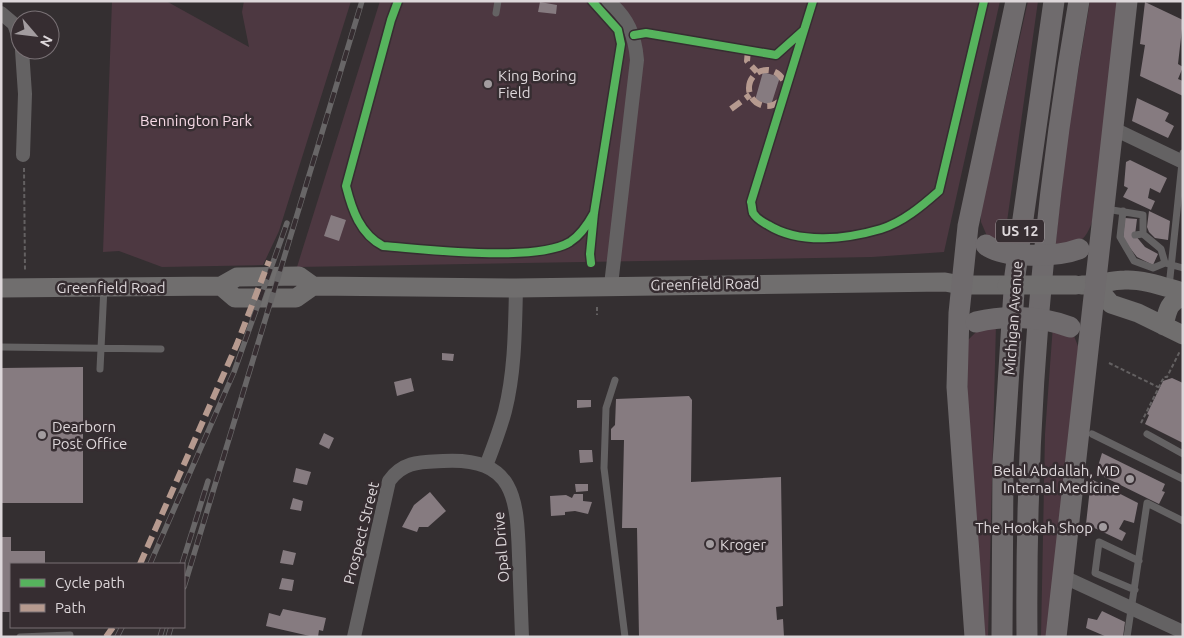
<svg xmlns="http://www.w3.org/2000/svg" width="1184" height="638" font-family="Ubuntu,sans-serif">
	<rect width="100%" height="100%" fill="#342f31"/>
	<path fill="#4d3841" d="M112,1h54l83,46 -7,-35 2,-11h107l-72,230 -16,34 -101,2 -43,-16 -16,1z
		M380,1h620l-56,251 -72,5 -575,10z
		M1028,1h10l-34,242 -17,-7 -6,-14v-11z
		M1090,1h29l-27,221c-8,23 -16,21 -37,27l12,-111z
		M996,324l-8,313h-4l-17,-239 1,-58 12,-12z
		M1053,325l21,11 6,15 -32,286h-7l4,-203z"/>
	<path fill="#867b80" d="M540,2l17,3 -1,9 -18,-2z
		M1145,2l38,18 -5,44 5,3 -5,12 5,2v15l-43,-20 5,-31 -5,-1z
		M763,72l17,5 -9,28 -16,-5z
		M1137,98l32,15 -4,8 9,5 -6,12 -36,-17z
		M1130,160l37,18 -7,15 -10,-5 -2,10 7,3 -4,9 -28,-13 5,-9 -4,-2 2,-24z
		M1149,211l21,10 -2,19 -13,-2 -6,-6 -2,-5z
		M331,215l15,5 -7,21 -15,-5z
		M1125,218l12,1 -2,16 10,12 13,7 -5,11 -16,-8 -14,-18z
		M442,353l12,1 -1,7 -11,-1z
		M83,367v136h-82v-135z
		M411,378l3,13 -17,5 -3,-14z
		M1172,378l11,5v60l-38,-19 4,-9 -2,-1 16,-33z
		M689,396l3,4 -1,82 90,-5 2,129 -7,1 1,13 6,-1 1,18h-145l-2,-109h-15l2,-88h-13v-11l4,-4 1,-26z
		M577,400h14v7l-14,1z
		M324,433l10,5 -5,11 -10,-5z
		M579,450h13l1,12 -13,1z
		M1102,453l63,31 -3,7 3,1 -6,12 -63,-31z
		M296,468l15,4 -4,13 -14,-3z
		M1091,479l47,24 -4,20 -10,-3 -5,9 7,4 -4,8 -36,-17z
		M575,484h13v7l-12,1z
		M430,492l16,19 -18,16h-9l-2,5 -15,-5 12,-22z
		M574,494h9v7l9,1 -4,12 -13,-3 -10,1v3l-14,1 -1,-20 16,-1 6,3z
		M293,498l10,3 -2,10 -11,-2z
		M1,537h10v14h34v13h-34v48h-10z
		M283,550l13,3 -3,12 -13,-2z
		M282,578l12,2 -2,11 -13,-2z
		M283,609l43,9 -3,13 -4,-1 -1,7h-4l-48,-11 3,-13 11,3z
		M1102,611l23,11 -2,15h-16l-21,-9 2,-10 9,2z"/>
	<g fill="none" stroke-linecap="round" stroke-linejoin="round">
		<path stroke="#636061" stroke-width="2" stroke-dasharray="4 2.5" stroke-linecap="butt" d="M24,168l1,102
			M597,307v8
			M1109,363l49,24
			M1141,423l23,-46h3l13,-26"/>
		<path stroke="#646263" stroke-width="7" d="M496,13l2,-12
			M1106,209l37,6v19l18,15 4,14
			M1123,211l-3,26 14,24 19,7 12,-5 18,5
			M1135,235l8,-1
			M1169,287l14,-134
			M1,347l160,2
			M100,369l4,-82
			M615,380l-9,28 -2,60 21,169
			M1092,434l91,45
			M1147,434l36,20
			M1135,590l-40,-17 4,-31 40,19
			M20,637l50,-2 -1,2
			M1127,637l20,-134 36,18"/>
		<path stroke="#646263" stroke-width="14" d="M608,1c20,17 27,34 29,59l-26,225
			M1,13l13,11 6,17
			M22,50l3,44 -2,61
			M1112,128l71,34
			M486,466c7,-18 14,-36 19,-55 10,-40 10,-82 11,-123
			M1064,577l119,55
			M354,637l35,-156c14,-20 32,-19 54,-20 72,-4 74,37 76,95 1,27 2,54 3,81"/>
		<path stroke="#706e6e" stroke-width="19" d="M1082,285c15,1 27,-5 43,-5 18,-1 40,7 58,12
			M221,286l14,12h61l17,-12
			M1096,286l15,18 27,9 45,22
			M1,288l220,-2 16,-9 62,-1 14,10 203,2 429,-6 16,3h46
			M1164,326c3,-13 4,-25 19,-29"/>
		<path stroke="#6f6b6d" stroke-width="21" d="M975,637l-18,-250 2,-74 9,-87 48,-225
			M1002,637l1,-174 12,-188 39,-274
			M1027,637c-2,-213 15,-426 52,-636
			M1056,637l71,-636"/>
		<g stroke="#686667" stroke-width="5.5">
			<path id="rail" d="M150,564l84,-192 53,-149
				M182,564l26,-83
				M184,587l178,-586
				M117,637l5,-10
				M160,637l3,-10
				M168,637l3,-10"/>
		</g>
		<use href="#rail" stroke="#362d31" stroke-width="4" stroke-dasharray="11" stroke-linecap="butt"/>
		<path stroke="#706e6e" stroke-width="19" d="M1007,285h69"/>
		<path stroke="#6f6b6d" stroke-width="21" d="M986,245c18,14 72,12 93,4
			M976,322c29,-7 66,-6 94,5"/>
		<path stroke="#b69a8f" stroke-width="6" stroke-dasharray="12 6" stroke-linecap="butt" d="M748,50l-1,11 10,11
			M749 88a18 18 0 1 1 36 0a18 18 0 1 1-36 0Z
			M731,109l19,-14
			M140,564l97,-220 32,-83
			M106,637l7,-10"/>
		<g stroke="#362d31" stroke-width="11">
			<path id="cycleway" d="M398,1l-7,19 -45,166c6,24 14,48 37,60 42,3 152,17 187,-4 11,-7 18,-18 24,-29
				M813,1l-62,201c1,3 1,8 2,11 3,5 11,10 15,12 32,20 79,14 113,4 22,-7 41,-23 58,-38l45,-190
				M634,35l12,-2 130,22 28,-25
				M591,263l-1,-9 4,-41 27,-169 -3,-14 -26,-29"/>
		</g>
		<use href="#cycleway" stroke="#56b35d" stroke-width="8"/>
	</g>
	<g fill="#a29c9f" stroke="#362d31" stroke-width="2">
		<circle cx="488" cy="84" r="5"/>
		<circle cx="42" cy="435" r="5"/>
		<circle cx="1130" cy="479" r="5"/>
		<circle cx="1103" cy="527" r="5"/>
		<circle cx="710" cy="544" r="5"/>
	</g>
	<g text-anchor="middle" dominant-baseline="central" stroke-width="5" stroke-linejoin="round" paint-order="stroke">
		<rect fill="#362d31" stroke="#aba4a7" stroke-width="1" x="996" y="219.5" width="48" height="23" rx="4"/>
		<g font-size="14" font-weight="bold" fill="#ddd7da">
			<text x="1020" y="231">US 12</text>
		</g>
		<g font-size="15" fill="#ddd7da" stroke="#362d31" text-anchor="start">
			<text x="498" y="75">King Boring<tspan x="498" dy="17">Field</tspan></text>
			<text x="52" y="426">Dearborn<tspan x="52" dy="17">Post Office</tspan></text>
			<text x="1120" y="470" text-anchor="end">Belal Abdallah, MD<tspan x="1120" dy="17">Internal Medicine</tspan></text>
			<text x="1093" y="527" text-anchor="end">The Hookah Shop</text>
			<text x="720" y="544">Kroger</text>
		</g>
		<g font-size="15" fill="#f7dae6" stroke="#362d31">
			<text x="196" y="120">Bennington Park</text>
		</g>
		<g font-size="15" fill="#ddd7da" stroke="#362d31">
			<text transform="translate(705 284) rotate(-1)">Greenfield Road</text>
			<text x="111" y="287">Greenfield Road</text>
			<text transform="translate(1013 318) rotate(-86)">Michigan Avenue</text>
			<text transform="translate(361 533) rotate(-76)">Prospect Street</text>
			<text transform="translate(501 547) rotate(-94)">Opal Drive</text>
		</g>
	</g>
	<rect width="1184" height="638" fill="none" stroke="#ddd7da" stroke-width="5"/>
	<rect x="10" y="563" width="175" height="65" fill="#362d31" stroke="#797175"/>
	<rect x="20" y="579" width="25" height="8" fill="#56b35d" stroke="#797175"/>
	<text x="55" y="588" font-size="15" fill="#ddd7da">Cycle path</text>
	<rect x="20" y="604" width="25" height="8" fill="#b69a8f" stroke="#797175"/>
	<text x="55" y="613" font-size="15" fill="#ddd7da">Path</text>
	<g transform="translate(35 35) rotate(118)"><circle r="24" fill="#362d31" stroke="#797175"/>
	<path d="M0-4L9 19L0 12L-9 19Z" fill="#a29c9f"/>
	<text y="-8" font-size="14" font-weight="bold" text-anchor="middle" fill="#ddd7da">N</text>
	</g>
</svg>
